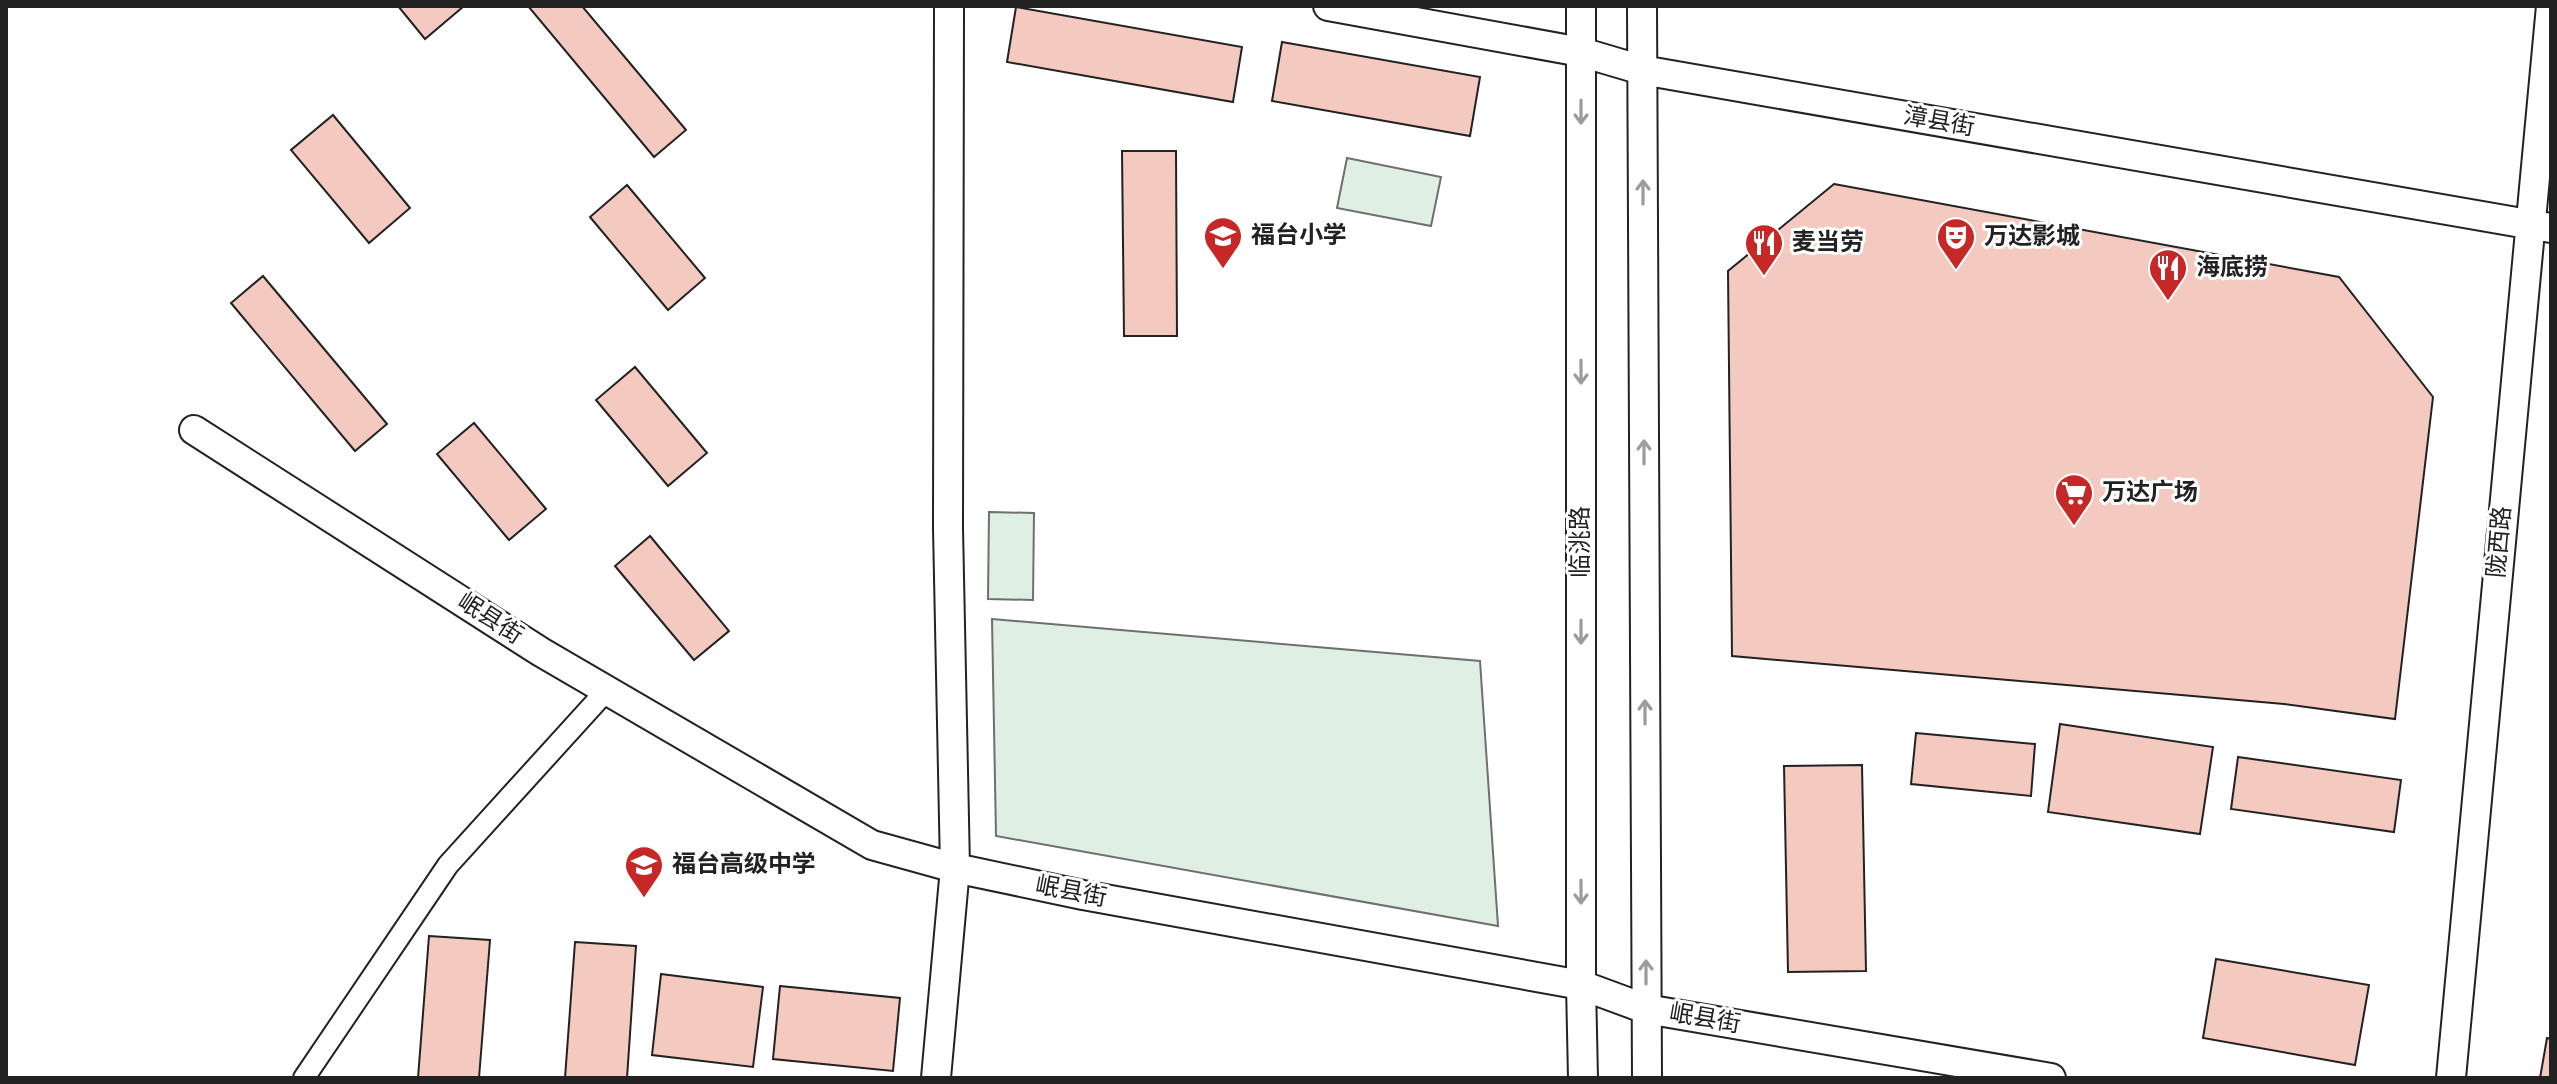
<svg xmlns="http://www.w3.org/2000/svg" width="2557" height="1084" font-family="Spectral,'Noto Sans SC',serif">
	<rect width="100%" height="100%" fill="#fff"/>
	<path fill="#e0efe3" stroke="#6f6f6f" stroke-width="2" d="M1347,158l94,19 -10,49 -94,-18z
		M989,512l45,1 -1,87 -45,-1z
		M992,619l488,42 18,265 -502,-90z"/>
	<path fill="#f3c9c0" stroke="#222" stroke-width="2" d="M398,6h66l-39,33z
		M528,6h54l104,124 -32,27z
		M1016,7l226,40 -9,55 -226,-40z
		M1282,42l198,35 -10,59 -198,-35z
		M333,115l77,93 -41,35 -78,-93z
		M1122,151h54l1,185h-53z
		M1834,184l505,93 94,120 -38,322 -111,-15 -552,-48 -4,-385z
		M627,185l78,93 -37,32 -78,-93z
		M263,276l124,148 -32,27 -124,-148z
		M635,367l72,86 -39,33 -72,-86z
		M474,423l72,86 -37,31 -72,-86z
		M650,536l79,95 -35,29 -79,-94z
		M2060,724l153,23 -13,87 -152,-22z
		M1916,733l119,11 -4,52 -120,-12z
		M2238,757l163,23 -7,52 -163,-23z
		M1862,765l4,206 -78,1 -4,-206z
		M429,936l61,4 -11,138h-61z
		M575,942l61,4 -9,132h-62z
		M2216,959l153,26 -14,80 -152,-27z
		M661,974l102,13 -10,80 -101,-12z
		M780,986l120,12 -7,73 -120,-12z
		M2547,1038l4,1v39h-11z"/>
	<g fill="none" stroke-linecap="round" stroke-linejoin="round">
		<g stroke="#222" stroke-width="24">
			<path id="street" d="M304,1078l144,-213 158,-174"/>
		</g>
		<g stroke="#222" stroke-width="32">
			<path id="secondary" d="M1328,6l253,46 61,18 909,158
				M1581,6v979l2,93
				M1642,6l5,1072
				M194,430l347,222 331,193 83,23 128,27 498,90 65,24 405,69
				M936,1078l19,-210 -7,-340 1,-522
				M2451,1078l100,-1072"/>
		</g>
		<use href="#street" stroke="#fff" stroke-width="20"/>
		<use href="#secondary" stroke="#fff" stroke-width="28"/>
	</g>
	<defs><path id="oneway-shaft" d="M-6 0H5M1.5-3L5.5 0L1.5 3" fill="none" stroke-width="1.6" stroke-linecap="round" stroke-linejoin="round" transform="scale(2)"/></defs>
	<g stroke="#9c9c9c">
		<use href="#oneway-shaft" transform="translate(1581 112) rotate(90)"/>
		<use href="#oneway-shaft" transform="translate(1643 192) rotate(-90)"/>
		<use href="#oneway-shaft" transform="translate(1581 372) rotate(90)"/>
		<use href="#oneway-shaft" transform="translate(1644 452) rotate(-90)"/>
		<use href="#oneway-shaft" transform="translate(1581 632) rotate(90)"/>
		<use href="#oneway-shaft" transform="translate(1645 712) rotate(-90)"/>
		<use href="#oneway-shaft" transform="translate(1581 892) rotate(90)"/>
		<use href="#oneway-shaft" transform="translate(1646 972) rotate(-90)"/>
	</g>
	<defs>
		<g id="school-pin" transform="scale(2)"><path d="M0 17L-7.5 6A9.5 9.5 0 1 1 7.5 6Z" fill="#c62828" stroke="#fff"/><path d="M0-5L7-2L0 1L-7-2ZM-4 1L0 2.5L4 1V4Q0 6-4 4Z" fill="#fff"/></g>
		<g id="theatre-pin" transform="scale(2)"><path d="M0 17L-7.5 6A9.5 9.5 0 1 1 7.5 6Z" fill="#c62828" stroke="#fff"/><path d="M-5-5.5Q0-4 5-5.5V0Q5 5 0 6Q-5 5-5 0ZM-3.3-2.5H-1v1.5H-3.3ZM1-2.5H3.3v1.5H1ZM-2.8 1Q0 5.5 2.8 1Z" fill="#fff"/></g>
		<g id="restaurant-pin" transform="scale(2)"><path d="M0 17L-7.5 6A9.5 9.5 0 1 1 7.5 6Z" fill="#c62828" stroke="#fff"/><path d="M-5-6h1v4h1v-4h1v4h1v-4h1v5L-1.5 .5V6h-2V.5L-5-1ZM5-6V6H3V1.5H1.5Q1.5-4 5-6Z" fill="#fff"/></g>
		<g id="supermarket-pin" transform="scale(2)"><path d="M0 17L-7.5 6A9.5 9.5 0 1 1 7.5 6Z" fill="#c62828" stroke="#fff"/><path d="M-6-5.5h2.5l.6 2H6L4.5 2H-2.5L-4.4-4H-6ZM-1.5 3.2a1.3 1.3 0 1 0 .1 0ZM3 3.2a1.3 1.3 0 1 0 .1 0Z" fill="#fff"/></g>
	</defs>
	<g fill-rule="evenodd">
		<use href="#school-pin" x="1223" y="236"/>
		<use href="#theatre-pin" x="1956" y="237"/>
		<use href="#restaurant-pin" x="1764" y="243"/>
		<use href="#restaurant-pin" x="2168" y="268"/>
		<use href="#supermarket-pin" x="2074" y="493"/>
		<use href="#school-pin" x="644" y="865"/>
	</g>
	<g text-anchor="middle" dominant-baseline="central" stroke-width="6" stroke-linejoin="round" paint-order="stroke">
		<g font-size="24" fill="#222" stroke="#fff">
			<text transform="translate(1939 122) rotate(10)">漳县街</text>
			<text transform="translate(1581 542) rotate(-90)">临洮路</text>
			<text transform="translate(2500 542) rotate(-85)">陇西路</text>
			<text transform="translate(490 619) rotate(33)">岷县街</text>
			<text transform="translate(1071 892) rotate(11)">岷县街</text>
			<text transform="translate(1705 1019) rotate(10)">岷县街</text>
		</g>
		<g font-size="24" font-weight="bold" fill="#222" stroke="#fff" text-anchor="start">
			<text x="1251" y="236">福台小学</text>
			<text x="1984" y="237">万达影城</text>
			<text x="1792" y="243">麦当劳</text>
			<text x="2196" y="268">海底捞</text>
			<text x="2102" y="493">万达广场</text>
			<text x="672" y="865">福台高级中学</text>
		</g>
	</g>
	<rect width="2557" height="1084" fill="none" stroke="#222222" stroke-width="16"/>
</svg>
